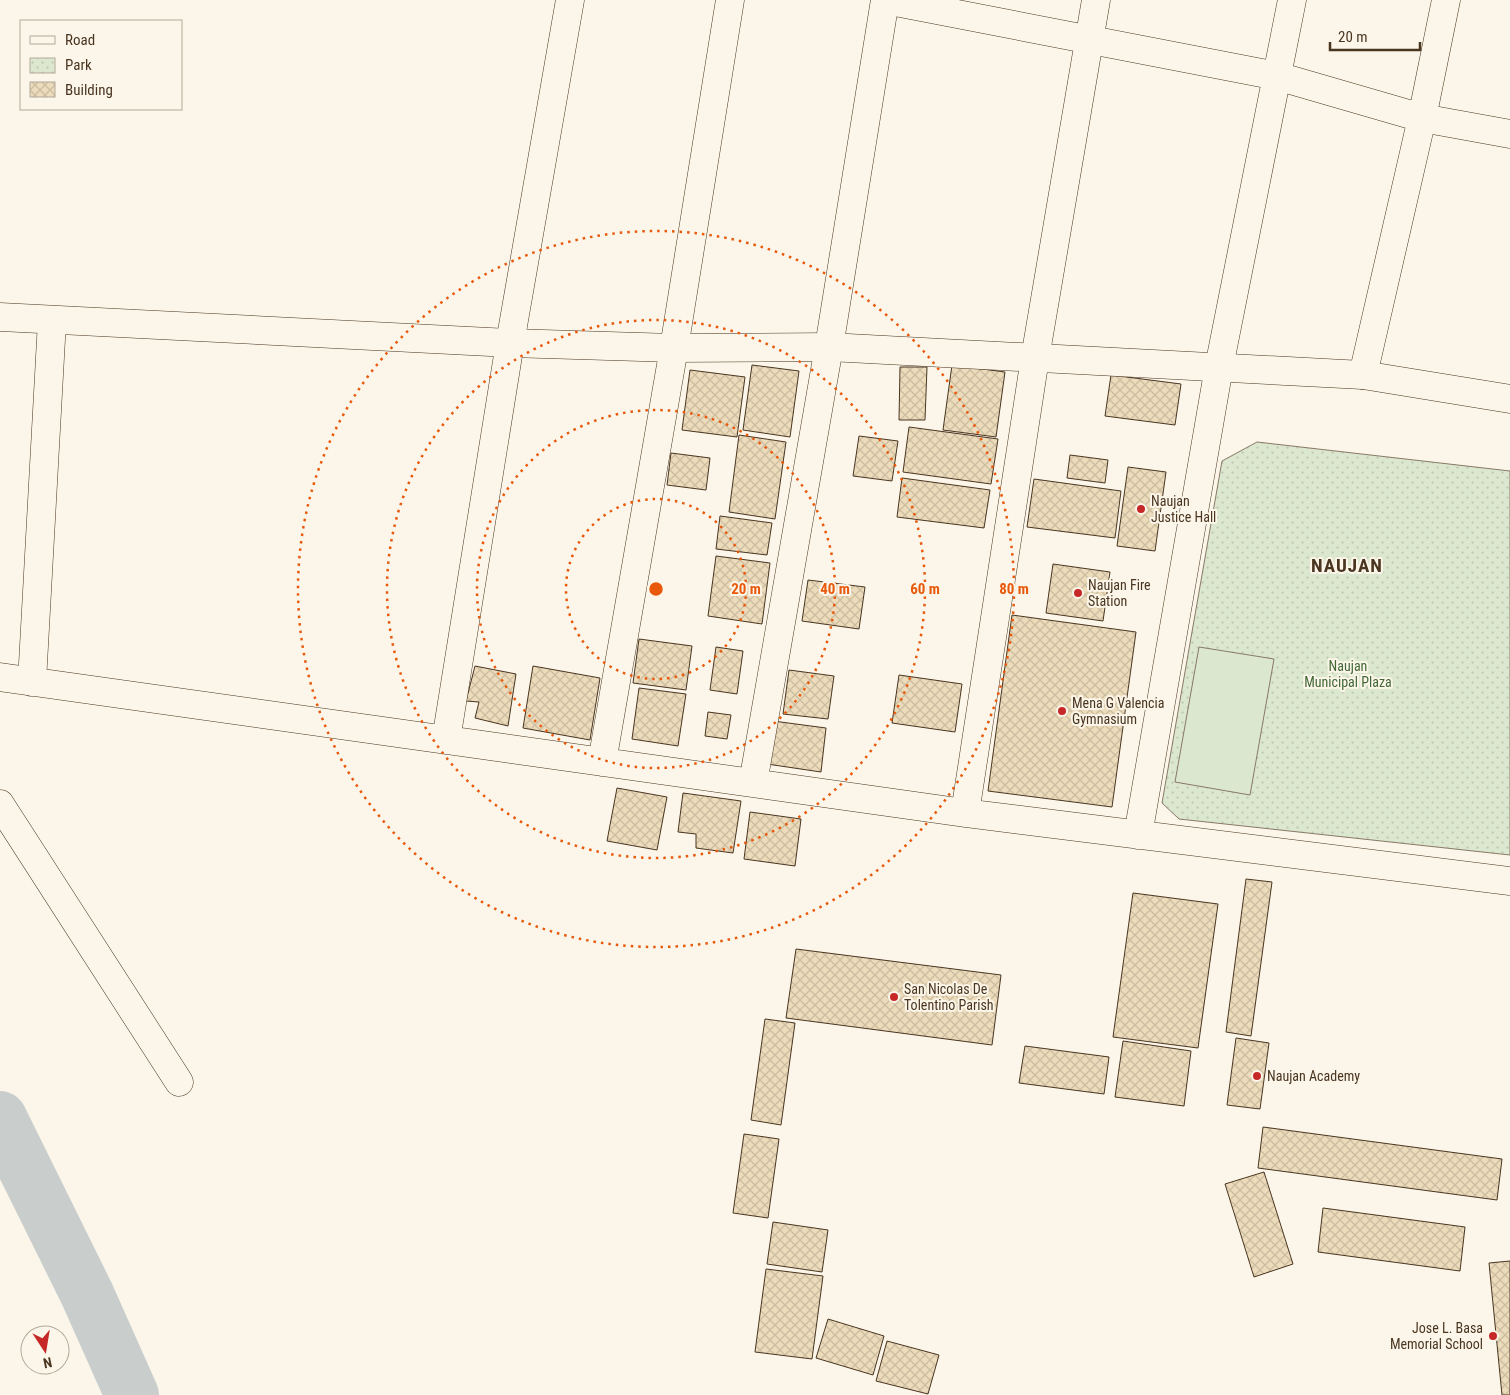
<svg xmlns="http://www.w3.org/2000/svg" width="1510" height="1395" font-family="'Roboto Condensed',sans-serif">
	<defs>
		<pattern id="park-dots" width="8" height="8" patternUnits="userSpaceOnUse" patternTransform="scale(1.25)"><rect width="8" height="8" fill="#dce7d0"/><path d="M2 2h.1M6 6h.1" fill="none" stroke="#bec7b2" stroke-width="1.8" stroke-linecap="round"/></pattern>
		<pattern id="building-cross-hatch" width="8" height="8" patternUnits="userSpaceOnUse" patternTransform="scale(1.25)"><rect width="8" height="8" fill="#ecdcbc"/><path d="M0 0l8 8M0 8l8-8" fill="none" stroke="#ccbda1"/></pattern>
	</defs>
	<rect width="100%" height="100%" fill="#fbf6e9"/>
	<path fill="url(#park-dots)" stroke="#887966" d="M1257,442l253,29v384l-331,-36 -17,-16 60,-342z"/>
	<path fill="#dce7d0" stroke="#887966" d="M1199,647l75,12 -24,136 -75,-13z"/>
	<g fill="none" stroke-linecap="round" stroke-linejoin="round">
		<path stroke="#c9cecd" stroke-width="54" d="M0,1118l87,176 45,101"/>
	</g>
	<path fill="url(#building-cross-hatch)" stroke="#4a3520" d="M752,365l47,6 -9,66 -47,-7z
		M952,365l53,7 -9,65 -53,-7z
		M900,367h27l-2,53h-26z
		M690,370l55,7 -8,60 -55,-7z
		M1111,375l70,9 -6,41 -70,-9z
		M909,427l89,12 -7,45 -88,-12z
		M739,435l47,7 -11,77 -46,-7z
		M859,436l39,5 -6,40 -39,-5z
		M671,453l39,5 -4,32 -39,-5z
		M1070,455l38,5 -3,23 -38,-5z
		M1128,467l38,5 -11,79 -38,-5z
		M902,478l88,12 -6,38 -87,-11z
		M1034,479l87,12 -6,47 -88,-11z
		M720,516l52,7 -5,32 -51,-6z
		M716,556l54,7 -8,61 -54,-8z
		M1053,564l57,8 -7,49 -57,-8z
		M808,580l57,7 -6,42 -57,-8z
		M1012,615l124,17 -24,175 -124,-16z
		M639,639l53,7 -6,44 -53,-7z
		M716,647l27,4 -6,43 -27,-4z
		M475,666l41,8 -8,52 -33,-8 4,-16 -13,-1z
		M533,666l67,12 -10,62 -67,-12z
		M789,670l45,6 -6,43 -45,-5z
		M899,675l63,9 -7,48 -63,-9z
		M639,688l47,6 -8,52 -46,-7z
		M708,712l23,3 -4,24 -22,-3z
		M773,721l53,7 -5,44 -54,-8z
		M617,788l50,9 -10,53 -50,-9z
		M683,793l58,8 -8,52 -37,-5v-14l-18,-2z
		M750,812l51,7 -6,47 -51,-7z
		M1246,879l26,3 -21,154 -25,-4z
		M1133,893l85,11 -20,144 -85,-11z
		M796,949l205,26 -9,70 -206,-27z
		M765,1019l30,4 -14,102 -30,-5z
		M1236,1038l33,5 -9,66 -33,-4z
		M1123,1041l68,10 -7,55 -69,-9z
		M1025,1046l84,11 -5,37 -85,-11z
		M1263,1127l239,32 -5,41 -239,-32z
		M744,1134l35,5 -11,79 -35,-5z
		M1264,1172l29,92 -39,13 -29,-93z
		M1323,1208l142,19 -5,44 -142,-19z
		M773,1222l55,8 -6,42 -55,-8z
		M1510,1261v134h-8l-13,-132z
		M766,1269l57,7 -11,83 -57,-7z
		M828,1319l56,17 -11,39 -57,-17z
		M887,1341l52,14 -11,39 -52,-13z"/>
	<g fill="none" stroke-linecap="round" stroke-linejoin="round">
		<g stroke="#4a3520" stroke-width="29">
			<path id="street" d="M1363,375l59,-257 24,-118
				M0,677l965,136 545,68
				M32,682l20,-361
				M446,740l64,-397 60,-343
				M602,762l72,-414 56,-348
				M753,783l76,-436 56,-347 392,76 145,42 88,16
				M0,804l179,278
				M965,813l70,-455 61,-358
				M1138,835l81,-468 73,-367"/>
		</g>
		<g stroke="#4a3520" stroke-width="29">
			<path id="secondary" d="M0,317l510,26 164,5 155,-1 534,28 147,24"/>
		</g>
		<use href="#street" stroke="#fbf6e9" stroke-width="28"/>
		<use href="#secondary" stroke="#fbf6e9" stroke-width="28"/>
	</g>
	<g fill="none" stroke="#e8590c" stroke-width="2.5" stroke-dasharray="2.5 5">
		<circle cx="656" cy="589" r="90"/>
		<circle cx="656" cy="589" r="179"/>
		<circle cx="656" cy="589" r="269"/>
		<circle cx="656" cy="589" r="358"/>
	</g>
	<g fill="#c62828" stroke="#fbf6e9" stroke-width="2">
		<circle cx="1141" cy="509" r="5"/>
		<circle cx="1078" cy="593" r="5"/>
		<circle cx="1062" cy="711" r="5"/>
		<circle cx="894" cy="997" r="5"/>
		<circle cx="1257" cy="1076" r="5"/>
		<circle cx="1493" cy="1336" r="5"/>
	</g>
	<g text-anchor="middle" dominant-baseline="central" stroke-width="4" stroke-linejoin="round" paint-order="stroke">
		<g font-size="14" fill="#4a3520" stroke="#fbf6e9" text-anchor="start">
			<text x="1151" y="501">Naujan<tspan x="1151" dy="16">Justice Hall</tspan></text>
			<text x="1088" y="585">Naujan Fire<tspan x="1088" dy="16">Station</tspan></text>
			<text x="1072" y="703">Mena G Valencia<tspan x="1072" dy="16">Gymnasium</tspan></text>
			<text x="904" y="989">San Nicolas De<tspan x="904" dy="16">Tolentino Parish</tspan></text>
			<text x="1267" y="1076">Naujan Academy</text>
			<text x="1483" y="1328" text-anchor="end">Jose L. Basa<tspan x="1483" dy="16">Memorial School</tspan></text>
		</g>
		<g font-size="14" fill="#436837" stroke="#fbf6e9">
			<text x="1348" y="666">Naujan<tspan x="1348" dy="16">Municipal Plaza</tspan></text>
		</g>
		<g font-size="19" font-weight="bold" letter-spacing="1" fill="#4a3520" stroke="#fbf6e9">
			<text x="1347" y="565">NAUJAN</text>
		</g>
	</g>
	<circle cx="656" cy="589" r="8" fill="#e8590c" stroke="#fbf6e9" stroke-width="2.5"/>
	<g font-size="15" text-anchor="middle" font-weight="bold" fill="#e8590c" stroke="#fbf6e9" stroke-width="4" stroke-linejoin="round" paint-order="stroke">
		<text x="746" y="594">20 m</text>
		<text x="835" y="594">40 m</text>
		<text x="925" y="594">60 m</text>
		<text x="1014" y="594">80 m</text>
	</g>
	<rect x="20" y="20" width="162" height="90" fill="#fbf6e9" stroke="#b4a999"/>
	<rect x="30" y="36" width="25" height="8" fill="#fbf6e9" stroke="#b4a999"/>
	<text x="65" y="45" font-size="15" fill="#4a3520">Road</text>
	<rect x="30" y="58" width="25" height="15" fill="url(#park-dots)" stroke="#b4a999"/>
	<text x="65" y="70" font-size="15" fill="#4a3520">Park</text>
	<rect x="30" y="82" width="25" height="15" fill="url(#building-cross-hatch)" stroke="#b4a999"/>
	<text x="65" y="95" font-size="15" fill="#4a3520">Building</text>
	<g transform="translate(45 1350) rotate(168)"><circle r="24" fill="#fbf6e9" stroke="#b4a999"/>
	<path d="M0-4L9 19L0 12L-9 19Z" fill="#c62828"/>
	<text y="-8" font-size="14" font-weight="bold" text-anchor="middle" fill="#4a3520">N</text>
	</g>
	<path d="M1330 42v8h90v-8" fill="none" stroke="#4a3520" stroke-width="2.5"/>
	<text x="1338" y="42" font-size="15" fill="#4a3520" stroke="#fbf6e9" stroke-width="4" paint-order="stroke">20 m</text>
</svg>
